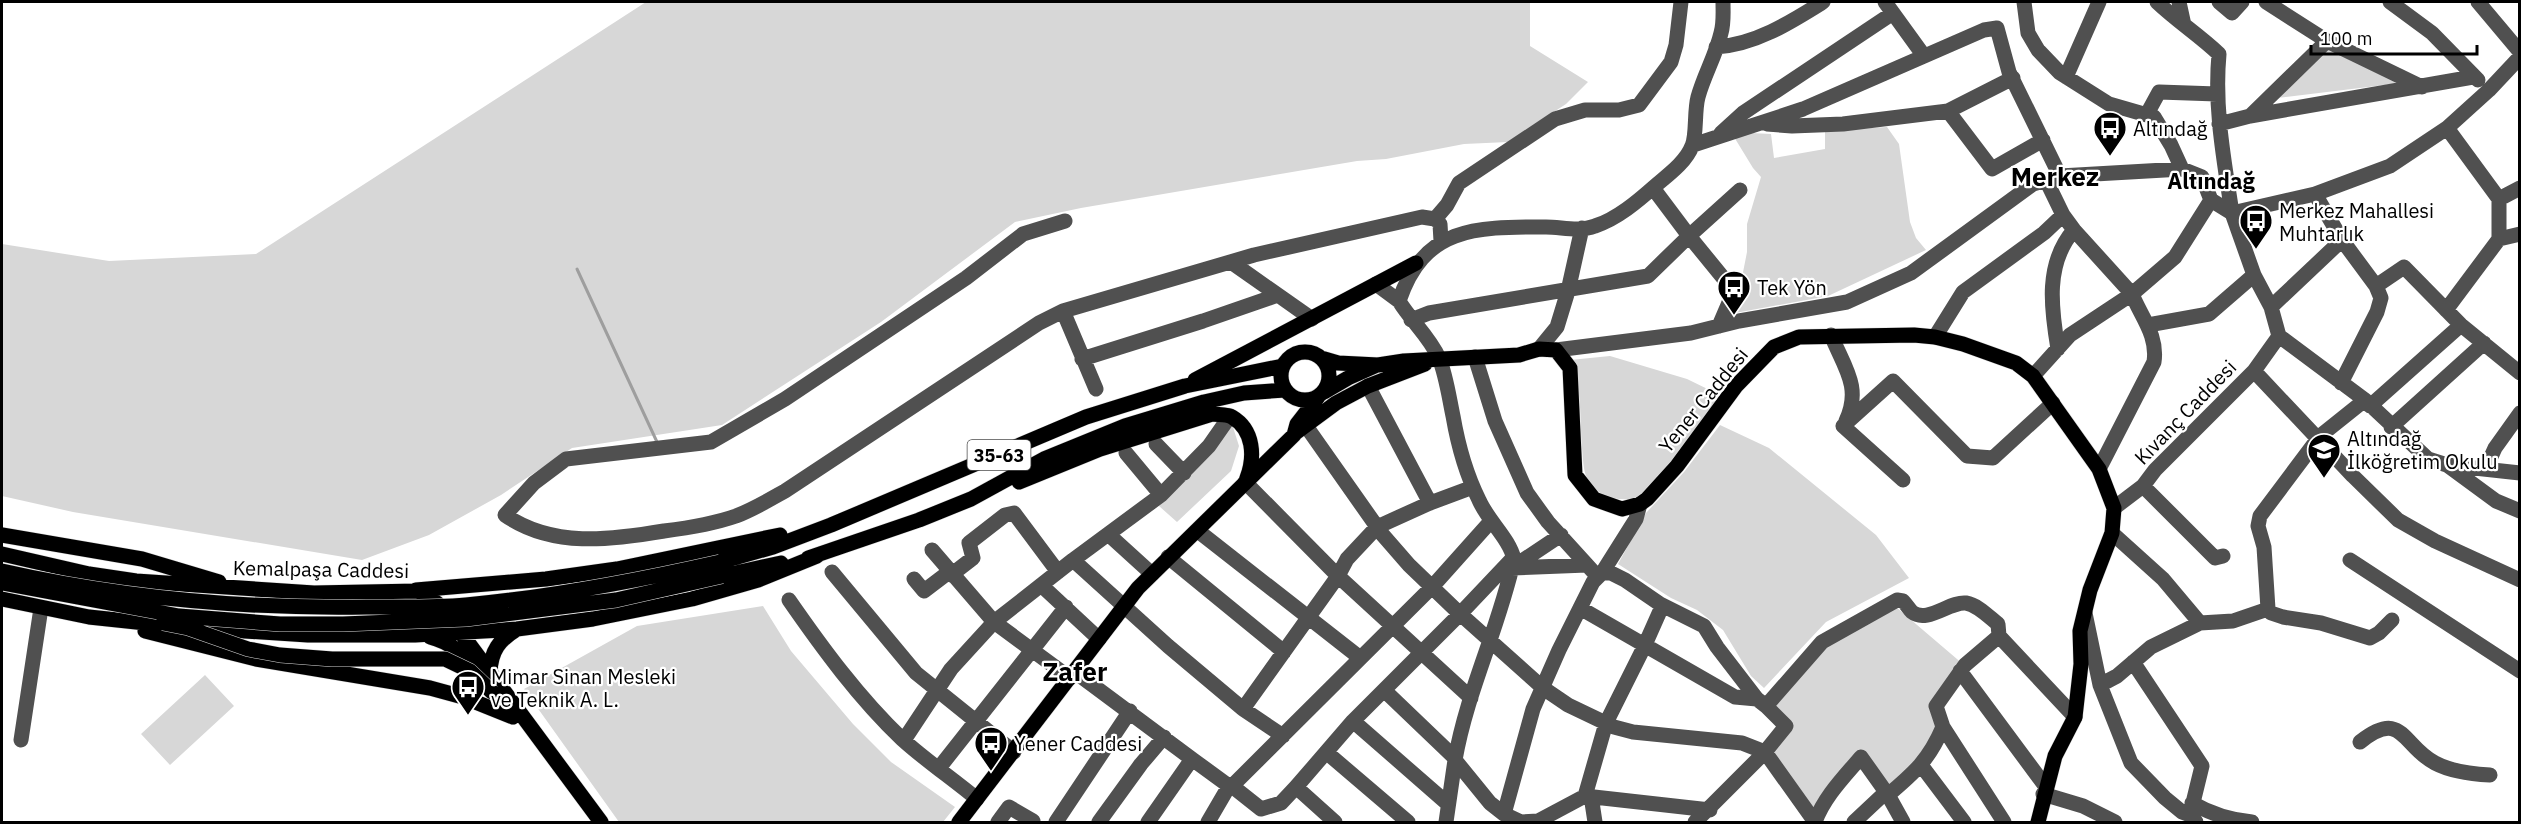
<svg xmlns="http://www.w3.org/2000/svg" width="2521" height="824" font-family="'IBM Plex Sans',sans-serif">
	<rect width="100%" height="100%" fill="#fff"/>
	<path fill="#d7d7d7" d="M646,2h884v44l58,36 -22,22 -58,38 -44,2 -78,15 -29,2 -276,47 -66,14 -134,100 -159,103 -150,23 -71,47 -72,40 -67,25 -289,-48 -71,-16v-252l107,17 147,-7z
		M2328,48l73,35 -124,15z
		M1887,127l12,17 11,78 6,16 10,12 -98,46 -93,17 12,-61v-28l14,-47 -8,-9 -22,-36 40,2 3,24 51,-9v-18z
		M1610,356l77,23 37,18 -82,100c-19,5 -43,3 -54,-17 -5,-8 -5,-23 -6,-32 -2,-29 0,-62 -12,-88z
		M1232,424l7,22 -8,25 -54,51 -18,-16z
		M1720,425l49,23 107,87 33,43 -83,44 -62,66 -13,-12 -28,-46 -26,-20 -26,-12 -53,-34 28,-51 38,-41z
		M763,606l28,45 62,73 38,38 64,45 -12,15h-324l-95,-133 113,-63z
		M1896,607l68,58 -32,39 6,22 -19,32 -29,29 -29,-30 -45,61 -46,-66 23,-27 -22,-19 53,-62z
		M205,675l29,31 -64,59 -29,-31z"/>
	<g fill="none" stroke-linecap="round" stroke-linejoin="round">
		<path stroke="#9e9e9e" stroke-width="3" d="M577,269l80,173"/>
		<g stroke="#dbdbdb" stroke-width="16">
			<path id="major" d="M1281 376a24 24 0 1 1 48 0a24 24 0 1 1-48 0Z
				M1321,358l17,5 40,2 26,-4 115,-6 20,-6 17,1 14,18 5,107 19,24 28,10 18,-5 7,-5 30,-33 59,-80 38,-39 25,-10 115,-2 21,2 28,7 53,19 17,13 66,93 15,39 -2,25 -22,57 -10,41 1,33 -6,53 -20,39 -17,66
				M1195,380l221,-117
				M1324,392l24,-14 27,-12
				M1294,434l42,-31 32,-17 57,-22
				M1019,482l81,-33 112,-35c6,1 15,0 20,3 22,13 23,40 15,61
				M2,535l140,24 77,23
				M2,554l87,20 47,7 178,12 104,-2 19,12 24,30 140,189
				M808,558l111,-38 52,-21 73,-40 81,-33 79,-24 40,-9 41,-3
				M720,562l53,-15 58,-22 255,-108 99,-31 98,-20
				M722,576l59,-13
				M416,590l130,-11 71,-10 163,-34
				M2,599l87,18 85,9
				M198,628l110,7h107l102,-6 76,-10 99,-20 66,-19 59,-24
				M145,631l111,28 174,29 33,9 50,20
				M430,637c20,5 35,18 49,33
				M490,672c1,-21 9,-32 27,-43
				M959,822l179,-234 156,-153 3,-11 21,-27"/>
		</g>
		<path stroke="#505050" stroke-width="15" d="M1885,2l39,54
			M2024,2l4,31 10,17 22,23 49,31 45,13 17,28 11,24
			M2157,2c20,19 42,33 62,52 -5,54 5,106 13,159l83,-19 27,46 34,46 5,12 -4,14 -36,71
			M2179,2l5,23
			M2219,2l13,11 10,-11
			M2390,2l42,31 46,47
			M2478,2l42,50
			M2327,41l95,46
			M1716,47c39,-2 75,-25 107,-45
			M2066,77l33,-75
			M1948,111l44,58 51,-29
			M2147,114l12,-22 58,2
			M2250,116l77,-75 -61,-39
			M1767,124l25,2 51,-2 105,-13 65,-33
			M2219,124l31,-8 223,-39
			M1721,133l22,-20 150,-100
			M1693,145l110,-36 181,-79 13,-2 12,44 51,104
			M2315,194l75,-28 57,-38 42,-38 31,-33
			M2499,199l21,-11
			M1435,219l12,-14 12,-22 96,-64 30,-9h34l20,-5 32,-43 5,-17 5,-43
			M1065,221l-42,13 -57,44 -181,121 -74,43 -145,17 -32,24 -29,32c47,33 106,25 159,16 24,-3 49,-7 72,-15 18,-7 33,-16 49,-25l254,-168 24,-12 191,-56 168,-38 13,2 5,5 1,17
			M2499,239l21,-5
			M1231,262l81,57
			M1376,284l23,17
			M2376,286l28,-19 57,58 59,48
			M2271,307l71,-67
			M2446,310l53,-71v-40l-52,-71
			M1063,311l33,78
			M1411,320l18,-7 219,-37 41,-40 -36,-48
			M2148,325l61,-11 45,-39
			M1719,326l12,-28 -2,-13 -40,-49 51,-46
			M1831,335c13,32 31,52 15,86
			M2279,336l86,64 63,59 19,6 73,8
			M1935,337l28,-45 81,-59 19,-18
			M1539,349l18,-22 11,-36 14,-63
			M2058,349c-7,-41 -13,-86 16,-119
			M1556,350l135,-17 48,-12 108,-19 64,-29 122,-89 27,-8 122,-7 20,8 9,23 21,13 22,62 17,32 8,29
			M1475,357l20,64 32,72 21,29 50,55
			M1082,359l121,-38 75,-26
			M2254,371l99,105 45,44 37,21 85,39
			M2033,376l37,-41 62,-41 -58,-64 -11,-15 -17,-35
			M1368,386l62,117
			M2370,406l91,-81
			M1306,426l76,108 27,31 49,47 85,76 25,17 46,22 19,5 109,11 23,9 50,70
			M1843,426l50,-45 74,75 26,2 60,-55
			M1843,426l60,54
			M2391,427l93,-84
			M1156,444l28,29
			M1126,453l35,42
			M2447,465l49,36 24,10
			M2486,468l9,-20 25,-35
			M2099,469l55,-107c4,-27 -13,-45 -22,-68l43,-37 36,-57
			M1245,482l93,94 133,122
			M2143,486l72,72 8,-2
			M2114,508l29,-22 12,-16 99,-99 25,-35
			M1198,531l161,126
			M2112,533l51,46 37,44
			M1108,534l44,40
			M932,550l62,72 76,56
			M1168,557l116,95
			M1073,560l95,86 75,63 95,-133 9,-17 30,-32 53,-24 43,-16
			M2350,560l170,111
			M1513,567l48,-32
			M1512,568l75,-3
			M832,572l84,101 98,79
			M1602,573l34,-54 4,-15
			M951,575l22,-17 -4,-15 36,-28 9,-2 44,59
			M914,579l10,12 25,-19
			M1041,585l58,54
			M789,600c34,49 70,98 113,139 23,21 51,40 75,60
			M1660,604v7l-16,36 -38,76 -21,73 125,14
			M1580,608l155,89 22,2
			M2268,609l-4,-62 -6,-21 2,-10 60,-80 45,-36
			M2085,613l15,72 31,78 34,35 17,14 8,3 6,7
			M2133,662l69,104 -12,49
			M1960,671l86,116
			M1075,672l117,87
			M2100,685l17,-9 34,-29 49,-24 33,-2 35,-12 3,4 12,4 38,6 49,15 9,-5 13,-13
			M1385,691l70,67
			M1243,709l40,27
			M1353,721l95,83
			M1943,727l61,95
			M21,740l20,-132
			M904,740l47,-71 43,-47 79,-62 88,-65 48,-49 21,-30
			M2360,742c43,-34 42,4 75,21 17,9 37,11 55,12
			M1326,752l82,70
			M1455,760c12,-69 44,-132 59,-201 -5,-21 -26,-38 -35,-59 -13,-26 -21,-55 -26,-84 -4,-19 -7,-41 -14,-58 -10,-22 -28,-37 -40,-57 25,-75 77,-74 147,-74 16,0 33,5 49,-1 22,-7 43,-25 60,-40 13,-11 31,-24 37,-40 5,-11 2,-34 6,-49 6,-22 18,-42 23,-64 3,-10 2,-21 2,-31
			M1921,765l43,57
			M939,768l127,-161
			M1232,786l200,-199 59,-66
			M1296,787l57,-66 107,-107 54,-57
			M2043,794l40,12 32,16
			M1888,795l15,27
			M1591,796l4,26
			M2192,803c19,11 38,17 60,19
			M1504,814l17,8 17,-1 47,-25
			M998,822l11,-15 24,14
			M1056,822l74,-111
			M1099,822l42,-58 23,-27
			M1148,822l44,-63 37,27
			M1208,822l21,-36h3l29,23 20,-6 15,-16 39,35
			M1446,822l9,-62 35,43 14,11 29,-105 26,-59 34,-68 9,-9h9l14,7 35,24 44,22 13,21 40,52 9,7
			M1695,822l70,-70 21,-26 -20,-20 56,-64 75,-42 6,1c3,3 6,8 9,11 15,12 38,-11 54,-9 12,2 23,14 32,21l1,12 76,81
			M1815,822c9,-25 29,-45 46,-65l27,38c26,-22 41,-35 55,-68l-7,-21 29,-41 34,-29
			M1854,822l32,-30"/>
		<use href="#major" stroke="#000" stroke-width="15"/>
		<g stroke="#dbdbdb" stroke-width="16" stroke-linecap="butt">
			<path id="major-bridge" d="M2,571c120,27 241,38 364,36 33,0 67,1 100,-2 86,-8 170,-24 254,-43
				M2,583l177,33 101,8h63l123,-5 150,-19 106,-24
				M163,623l25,5 60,21 32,6 52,4h113l25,12 22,21"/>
		</g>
		<use href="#major-bridge" stroke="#000" stroke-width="15"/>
	</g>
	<defs>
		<g id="bus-pin" transform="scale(1.725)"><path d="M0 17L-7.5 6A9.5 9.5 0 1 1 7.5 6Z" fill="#000" stroke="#fff"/><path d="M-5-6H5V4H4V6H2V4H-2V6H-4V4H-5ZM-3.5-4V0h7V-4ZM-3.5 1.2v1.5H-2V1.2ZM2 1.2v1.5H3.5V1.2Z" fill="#fff"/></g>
		<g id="school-pin" transform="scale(1.725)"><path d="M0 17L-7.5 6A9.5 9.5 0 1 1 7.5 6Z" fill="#000" stroke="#fff"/><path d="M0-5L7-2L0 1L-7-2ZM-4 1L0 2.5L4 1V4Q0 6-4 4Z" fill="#fff"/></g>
	</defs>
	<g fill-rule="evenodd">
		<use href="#bus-pin" x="2110" y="128"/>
		<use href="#bus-pin" x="2256" y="221"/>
		<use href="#bus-pin" x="1734" y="287"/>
		<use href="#school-pin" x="2324" y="450"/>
		<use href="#bus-pin" x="468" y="687"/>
		<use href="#bus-pin" x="991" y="743"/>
	</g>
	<g text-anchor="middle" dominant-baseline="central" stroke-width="4.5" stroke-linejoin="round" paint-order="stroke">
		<rect fill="#fff" stroke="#4c4c4c" stroke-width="1.5" x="967.5" y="440" width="63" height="30" rx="4.5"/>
		<g font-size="18" font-weight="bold" fill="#000">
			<text x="999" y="455">35-63</text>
		</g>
		<g font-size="20" fill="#000" stroke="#fff" text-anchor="start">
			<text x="2133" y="128">Altındağ</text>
			<text x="2279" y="210">Merkez Mahallesi<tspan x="2279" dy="23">Muhtarlık</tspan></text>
			<text x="1757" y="287">Tek Yön</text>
			<text x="2347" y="438">Altındağ<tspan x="2347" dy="23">İlköğretim Okulu</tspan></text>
			<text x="491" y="676">Mimar Sinan Mesleki<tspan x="491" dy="23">ve Teknik A. L.</tspan></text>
			<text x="1014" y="743">Yener Caddesi</text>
		</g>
		<g font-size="20" fill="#000" stroke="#fff">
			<text transform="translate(1703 400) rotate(-51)">Yener Caddesi</text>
			<text transform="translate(2185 412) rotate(-46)">Kıvanç Caddesi</text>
			<text transform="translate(321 569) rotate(1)">Kemalpaşa Caddesi</text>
		</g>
		<g font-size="22" font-weight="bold" fill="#000" stroke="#fff">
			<text x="2211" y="180">Altındağ</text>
		</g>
		<g font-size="26" font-weight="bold" fill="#000" stroke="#fff">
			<text x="2055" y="176">Merkez</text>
			<text x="1075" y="671">Zafer</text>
		</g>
	</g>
	<rect width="2521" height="824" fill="none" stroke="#000000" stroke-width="6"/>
	<path d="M2311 45v9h166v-9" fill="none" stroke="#000000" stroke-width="3"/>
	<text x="2320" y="45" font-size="18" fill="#000000" stroke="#ffffff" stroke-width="4.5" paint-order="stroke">100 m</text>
</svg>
